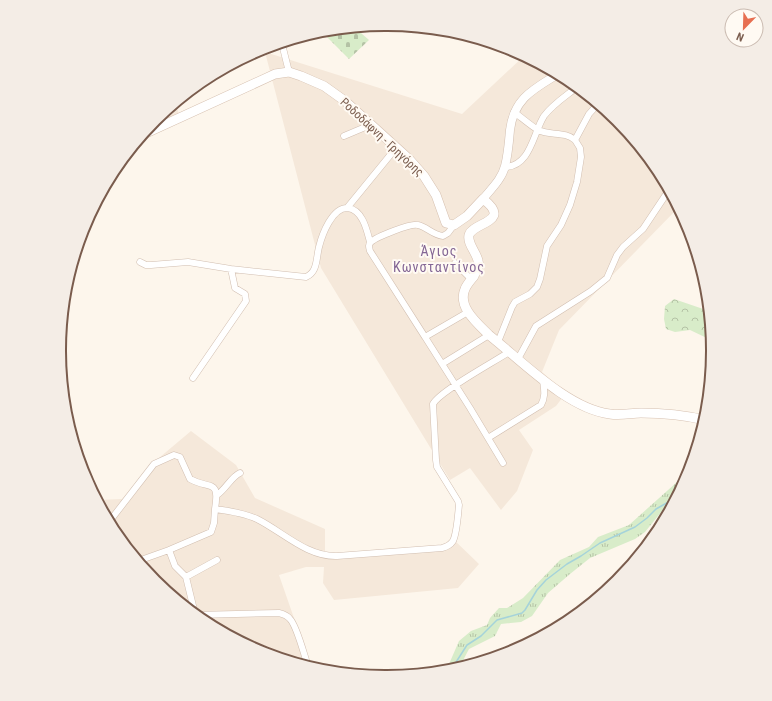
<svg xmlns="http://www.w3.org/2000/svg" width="772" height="701" font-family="'Roboto Condensed',sans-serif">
	<defs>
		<pattern id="grass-tufts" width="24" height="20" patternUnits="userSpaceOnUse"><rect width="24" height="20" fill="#d8ecc9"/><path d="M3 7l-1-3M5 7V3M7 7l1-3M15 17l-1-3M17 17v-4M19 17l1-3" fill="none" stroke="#b4c2a5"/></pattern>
		<pattern id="forest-crowns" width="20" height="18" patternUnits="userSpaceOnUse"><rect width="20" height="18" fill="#d8ecc9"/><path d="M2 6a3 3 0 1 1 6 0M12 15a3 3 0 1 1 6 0" fill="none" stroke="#b4c2a5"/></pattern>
		<pattern id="cemetery-stones" width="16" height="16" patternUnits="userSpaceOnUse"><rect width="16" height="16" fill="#d8ecc9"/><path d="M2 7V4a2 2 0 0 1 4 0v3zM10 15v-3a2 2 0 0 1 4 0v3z" fill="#b4c2a5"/></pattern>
	</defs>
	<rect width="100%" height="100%" fill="#fdf6ec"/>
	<path fill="#f5e8da" d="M265,52l197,62 62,-58 44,23 49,41 41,49 20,39 -119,122 -17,42 24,21 -10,13 -37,24 14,20 -16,41 -16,19 -31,-42 -20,12 -129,-212z
		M175,103l4,11 -29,11 5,-6z
		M191,431l45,34 19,33 70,31v26l118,-10 9,-7 27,26 -21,24 -124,12 -11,-17 1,-16h-18l-27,8 32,92 -50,-15 -57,-30 -49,-41 -41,-49 -17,-32 25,-1 31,-36z"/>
	<path fill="url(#grass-tufts)" d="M687,478l-16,29 -9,4 -17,21 -10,7 -45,19 -20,16 -22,19 -16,23 -11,6 -20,2 -6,12 -26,13 -10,19 -13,3 13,-30 12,-10 16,-6 3,-7 9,-10h8l16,-10 37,-38 29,-13 9,-10 31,-12 48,-43z"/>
	<path fill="url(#forest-crowns)" d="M674,299l35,12 2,29 -21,-10 -15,2 -9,-3 -2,-10 1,-13z"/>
	<path fill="url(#cemetery-stones)" d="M354,27l15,13 -20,19 -28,-28z"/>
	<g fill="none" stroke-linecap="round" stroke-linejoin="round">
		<path stroke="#a5d3da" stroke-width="1.5" d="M451,670l16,-25 14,-9 16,-16 25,-7 3,-3 12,-20 9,-10 21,-16 14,-8 19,-13 35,-16 12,-9 9,-9 16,-9 5,-4"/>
		<g stroke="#d1beb0" stroke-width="7">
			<path id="minor" d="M286,41l-3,7 6,24
				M514,112c8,6 16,13 24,18 12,6 27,1 37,10
				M344,136l19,-8 7,-5
				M505,167c26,-1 28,-34 39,-51 9,-12 22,-20 33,-29
				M347,208l49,-60
				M140,262l6,3h5l37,-3 43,7 75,8c12,-5 10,-19 13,-30 3,-12 13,-40 29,-39 15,2 19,23 22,34
				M455,263l16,16
				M468,312l-43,25 45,71 33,55
				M425,337l-55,-86c-1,-4 -2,-6 1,-9 5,-5 40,-19 47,-17 9,2 15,10 25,11l5,-3 6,-8
				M498,342l14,-35 3,-5 15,-8 7,-7 3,-8 7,-33 14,-21 9,-20 7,-23 4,-25 -1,-9 -5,-8 14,-26 9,-10
				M518,359l18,-33 55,-35 16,-13 10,-23 6,-8 20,-18 26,-39
				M442,364l47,-29
				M193,378l53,-77 -1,-7 -10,-6 -4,-19
				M488,438l53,-33c5,-9 3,-16 2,-25
				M217,495c9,-6 14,-18 23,-22
				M109,522l45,-58 20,-9 6,2 10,22c20,11 30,-1 25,30
				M138,561l31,-11
				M186,577l31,-17
				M195,614l-9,-37 -11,-11 -6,-16 42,-18 3,-9 1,-14c15,2 29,4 42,10 26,13 50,38 80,37l105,-8c4,-1 9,-4 11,-7 4,-8 5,-27 6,-36l-1,-4 -21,-34 -1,-7 -3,-56c7,-13 61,-42 76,-52
				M196,615l83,-2c4,1 8,2 11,6 7,7 14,36 18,47"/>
		</g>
		<g stroke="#d1beb0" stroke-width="9">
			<path id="tertiary" d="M483,199c8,-10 19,-20 22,-33 3,-11 4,-24 5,-36 4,-32 24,-41 48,-56"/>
		</g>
		<g stroke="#d6c0b0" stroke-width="10">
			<path id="secondary" d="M142,135l133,-61 14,-2 12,4 23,10 21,15 64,58 15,17 12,19 10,28 8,2 13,-9 16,-17c30,23 -10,23 -14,36 -2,9 8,18 9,26 2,6 -2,10 -4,15 -3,4 -7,8 -9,13 -8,18 13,35 24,46 33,26 79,74 121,79 11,2 21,-1 31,-1 21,0 43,2 64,7"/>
		</g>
		<use href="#minor" stroke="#fff" stroke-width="6"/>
		<use href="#tertiary" stroke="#fff" stroke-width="8"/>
		<use href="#secondary" stroke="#fff" stroke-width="9"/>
	</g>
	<g text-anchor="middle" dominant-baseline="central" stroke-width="4" stroke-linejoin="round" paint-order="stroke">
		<g font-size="12" fill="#7a5c4d" stroke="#fffaf3">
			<text transform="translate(382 137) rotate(43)">Ροδοδάφνη - Γρηγόρης</text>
		</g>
		<g font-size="14" letter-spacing="1" fill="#846695" stroke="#fffaf3">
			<text x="439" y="251">Άγιος<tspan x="439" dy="16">Κωνσταντίνος</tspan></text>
		</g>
	</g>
	<path d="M0 0H772V701H0ZM385 31H387A319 319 0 0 1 706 350V351A319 319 0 0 1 387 670H385A319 319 0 0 1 66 351V350A319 319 0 0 1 385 31Z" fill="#f4ede6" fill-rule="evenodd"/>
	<path fill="none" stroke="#7a5c4d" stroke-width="2" d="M385 31H387A319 319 0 0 1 706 350V351A319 319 0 0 1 387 670H385A319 319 0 0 1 66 351V350A319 319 0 0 1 385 31Z"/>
	<g transform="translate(744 28) rotate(203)"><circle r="19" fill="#fffaf3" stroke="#cabbb1"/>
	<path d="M0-3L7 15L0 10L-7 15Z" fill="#e76f51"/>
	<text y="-6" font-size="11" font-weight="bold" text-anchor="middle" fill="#7a5c4d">N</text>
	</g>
</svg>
